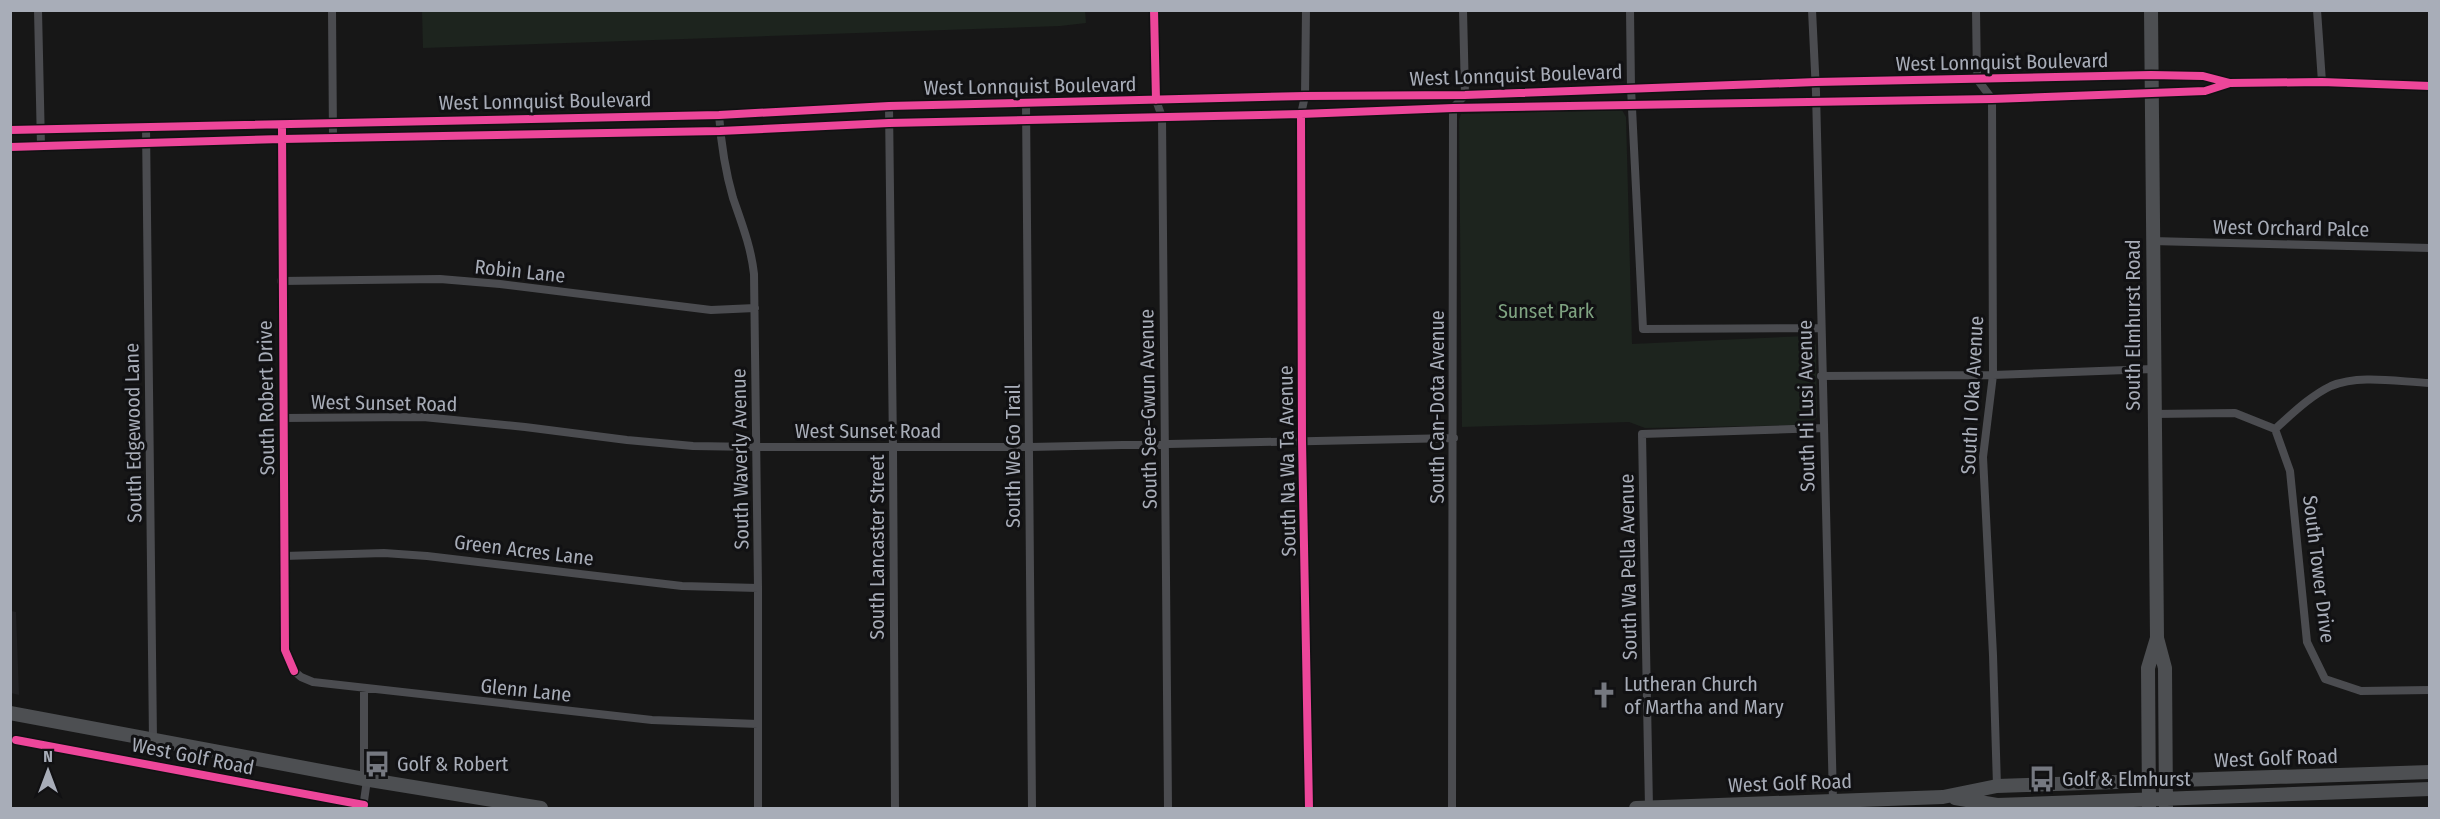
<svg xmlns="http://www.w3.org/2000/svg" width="2440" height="819" font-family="'Fira Sans Condensed',sans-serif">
	<rect width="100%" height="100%" fill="#171717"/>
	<path fill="#212123" d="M11,611l5,1 3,83 -8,-2z"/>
	<path fill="#1d241e" d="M1085,10l1,13 -26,3 -637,22 -1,-37z
		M1622,110l4,7 6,227 174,-8 5,1 5,8 1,72 -8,8 -164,3 -16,-6 -167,5 -3,-307 2,-6z"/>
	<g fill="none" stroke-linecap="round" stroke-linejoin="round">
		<path stroke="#4b4c50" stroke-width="8" d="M38,10l3,136
			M332,10l1,128
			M1154,10l2,90 6,17 6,691
			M1306,10l-1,86 -4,18 1,327 7,367
			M1630,10l1,78 12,241 177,-1
			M1812,10l4,82 17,709
			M1976,10l1,69 15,20 1,276 -10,82 10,198 4,131
			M2317,10l5,72
			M1026,103l6,705
			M889,106l4,343 2,359
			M719,115c2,28 6,55 14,83 9,26 18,49 21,76l4,314v220
			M282,123l3,527 9,21 7,6 12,5 339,38 106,4
			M146,127l7,613
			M10,130l709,-15 170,-9 416,-10 160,-1 351,-13 335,-7 52,1 27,7 92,-1 108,4
			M10,147l272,-8 438,-8 169,-8 412,-9 152,-6 539,-9 213,-8 24,-8
			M2152,241l278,7
			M281,281l159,-2 60,5 211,26 44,-2
			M1821,376l172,-1 160,-6
			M2153,414l82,-1 40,16
			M283,418l140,-1 102,10 102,13 66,6 63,1h274l424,-9
			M2275,429l15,42 17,171 18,37 36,12 69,-1
			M2275,429c17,-15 35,-33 56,-43 29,-12 68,-4 99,-3
			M284,556l100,-3 43,3 255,30 76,2
			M16,740l348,65
			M364,779v-91
			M363,808l4,-28
			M1452,808l1,-700 12,-13 -2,-85
			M1649,808l-7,-374 181,-6"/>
		<path stroke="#4d4f52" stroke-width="14" d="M2151,10l6,628 8,30 1,140
			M10,713l354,66 177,29
			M1955,798l42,7 433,-16
			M1636,808l307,-11 54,-11 433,-14
			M2149,808l-1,-140 9,-30"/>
		<g stroke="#111113" stroke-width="11">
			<path id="cycleway" d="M1154,10l2,90
				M1301,114l1,327 7,367
				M282,129l3,521 9,21
				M10,130l709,-15 170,-9 416,-10 160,-1 351,-13 335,-7 52,1 27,7 92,-1 108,4
				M10,147l272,-8 438,-8 169,-8 412,-9 152,-6 539,-9 213,-8 25,-8
				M16,740l348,65"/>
		</g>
		<use href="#cycleway" stroke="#ed469a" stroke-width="8"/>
	</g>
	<defs>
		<g id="church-bare" transform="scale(2.07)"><path d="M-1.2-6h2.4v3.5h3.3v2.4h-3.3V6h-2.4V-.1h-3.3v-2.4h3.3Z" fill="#757880" stroke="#111113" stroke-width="2.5" paint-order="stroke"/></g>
		<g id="bus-bare" transform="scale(2.07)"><path d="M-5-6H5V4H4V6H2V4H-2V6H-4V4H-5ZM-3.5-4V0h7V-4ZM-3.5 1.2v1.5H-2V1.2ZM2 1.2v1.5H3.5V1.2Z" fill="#757880" stroke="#111113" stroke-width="2.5" paint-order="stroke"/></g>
	</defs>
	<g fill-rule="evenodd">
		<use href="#church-bare" x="1604" y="695"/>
		<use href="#bus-bare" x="377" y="764"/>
		<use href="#bus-bare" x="2042" y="779"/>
	</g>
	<g text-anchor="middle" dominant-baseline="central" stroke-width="6" stroke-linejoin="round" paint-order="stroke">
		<g font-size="20" fill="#a8adb8" stroke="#111113">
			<text transform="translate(2002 62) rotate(-1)">West Lonnquist Boulevard</text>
			<text transform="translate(1516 75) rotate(-2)">West Lonnquist Boulevard</text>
			<text transform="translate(1030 86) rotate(-1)">West Lonnquist Boulevard</text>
			<text transform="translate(545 101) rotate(-1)">West Lonnquist Boulevard</text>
			<text transform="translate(2291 228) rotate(1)">West Orchard Palce</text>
			<text transform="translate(520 271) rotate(6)">Robin Lane</text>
			<text transform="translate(2133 325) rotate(-90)">South Elmhurst Road</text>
			<text transform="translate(1972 395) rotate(-87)">South I Oka Avenue</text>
			<text transform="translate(266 398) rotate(-91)">South Robert Drive</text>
			<text transform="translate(384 403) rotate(1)">West Sunset Road</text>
			<text transform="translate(1806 406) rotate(-91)">South Hi Lusi Avenue</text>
			<text transform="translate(1437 407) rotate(-90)">South Can-Dota Avenue</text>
			<text transform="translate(1148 409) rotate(-91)">South See-Gwun Avenue</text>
			<text x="868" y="431">West Sunset Road</text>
			<text transform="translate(133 433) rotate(-91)">South Edgewood Lane</text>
			<text transform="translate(1013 456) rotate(-90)">South We Go Trail</text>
			<text transform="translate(740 459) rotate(-91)">South Waverly Avenue</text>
			<text transform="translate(1287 461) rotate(-91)">South Na Wa Ta Avenue</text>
			<text transform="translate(877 547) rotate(-90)">South Lancaster Street</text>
			<text transform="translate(524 550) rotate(7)">Green Acres Lane</text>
			<text transform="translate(1628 567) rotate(-91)">South Wa Pella Avenue</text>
			<text transform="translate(2319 569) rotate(83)">South Tower Drive</text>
			<text transform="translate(526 690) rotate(6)">Glenn Lane</text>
			<text transform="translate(193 756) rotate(11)">West Golf Road</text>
			<text transform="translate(2276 758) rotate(-2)">West Golf Road</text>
			<text transform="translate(1790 783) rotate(-2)">West Golf Road</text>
		</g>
		<g font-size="20" fill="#7fa381" stroke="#111113">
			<text x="1546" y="311">Sunset Park</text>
		</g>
		<g font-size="20" fill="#a8adb8" stroke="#111113" text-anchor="start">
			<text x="1624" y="684">Lutheran Church<tspan x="1624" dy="23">of Martha and Mary</tspan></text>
			<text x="397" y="764">Golf &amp; Robert</text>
			<text x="2062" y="779">Golf &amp; Elmhurst</text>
		</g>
	</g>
	<rect width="2440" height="819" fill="none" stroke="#a8adb8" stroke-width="24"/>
	<g transform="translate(48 771)" stroke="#111113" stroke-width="4.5" paint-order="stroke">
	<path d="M0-4.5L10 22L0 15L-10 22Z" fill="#a8adb8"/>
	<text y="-9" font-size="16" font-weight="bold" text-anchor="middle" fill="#a8adb8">N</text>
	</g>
</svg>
